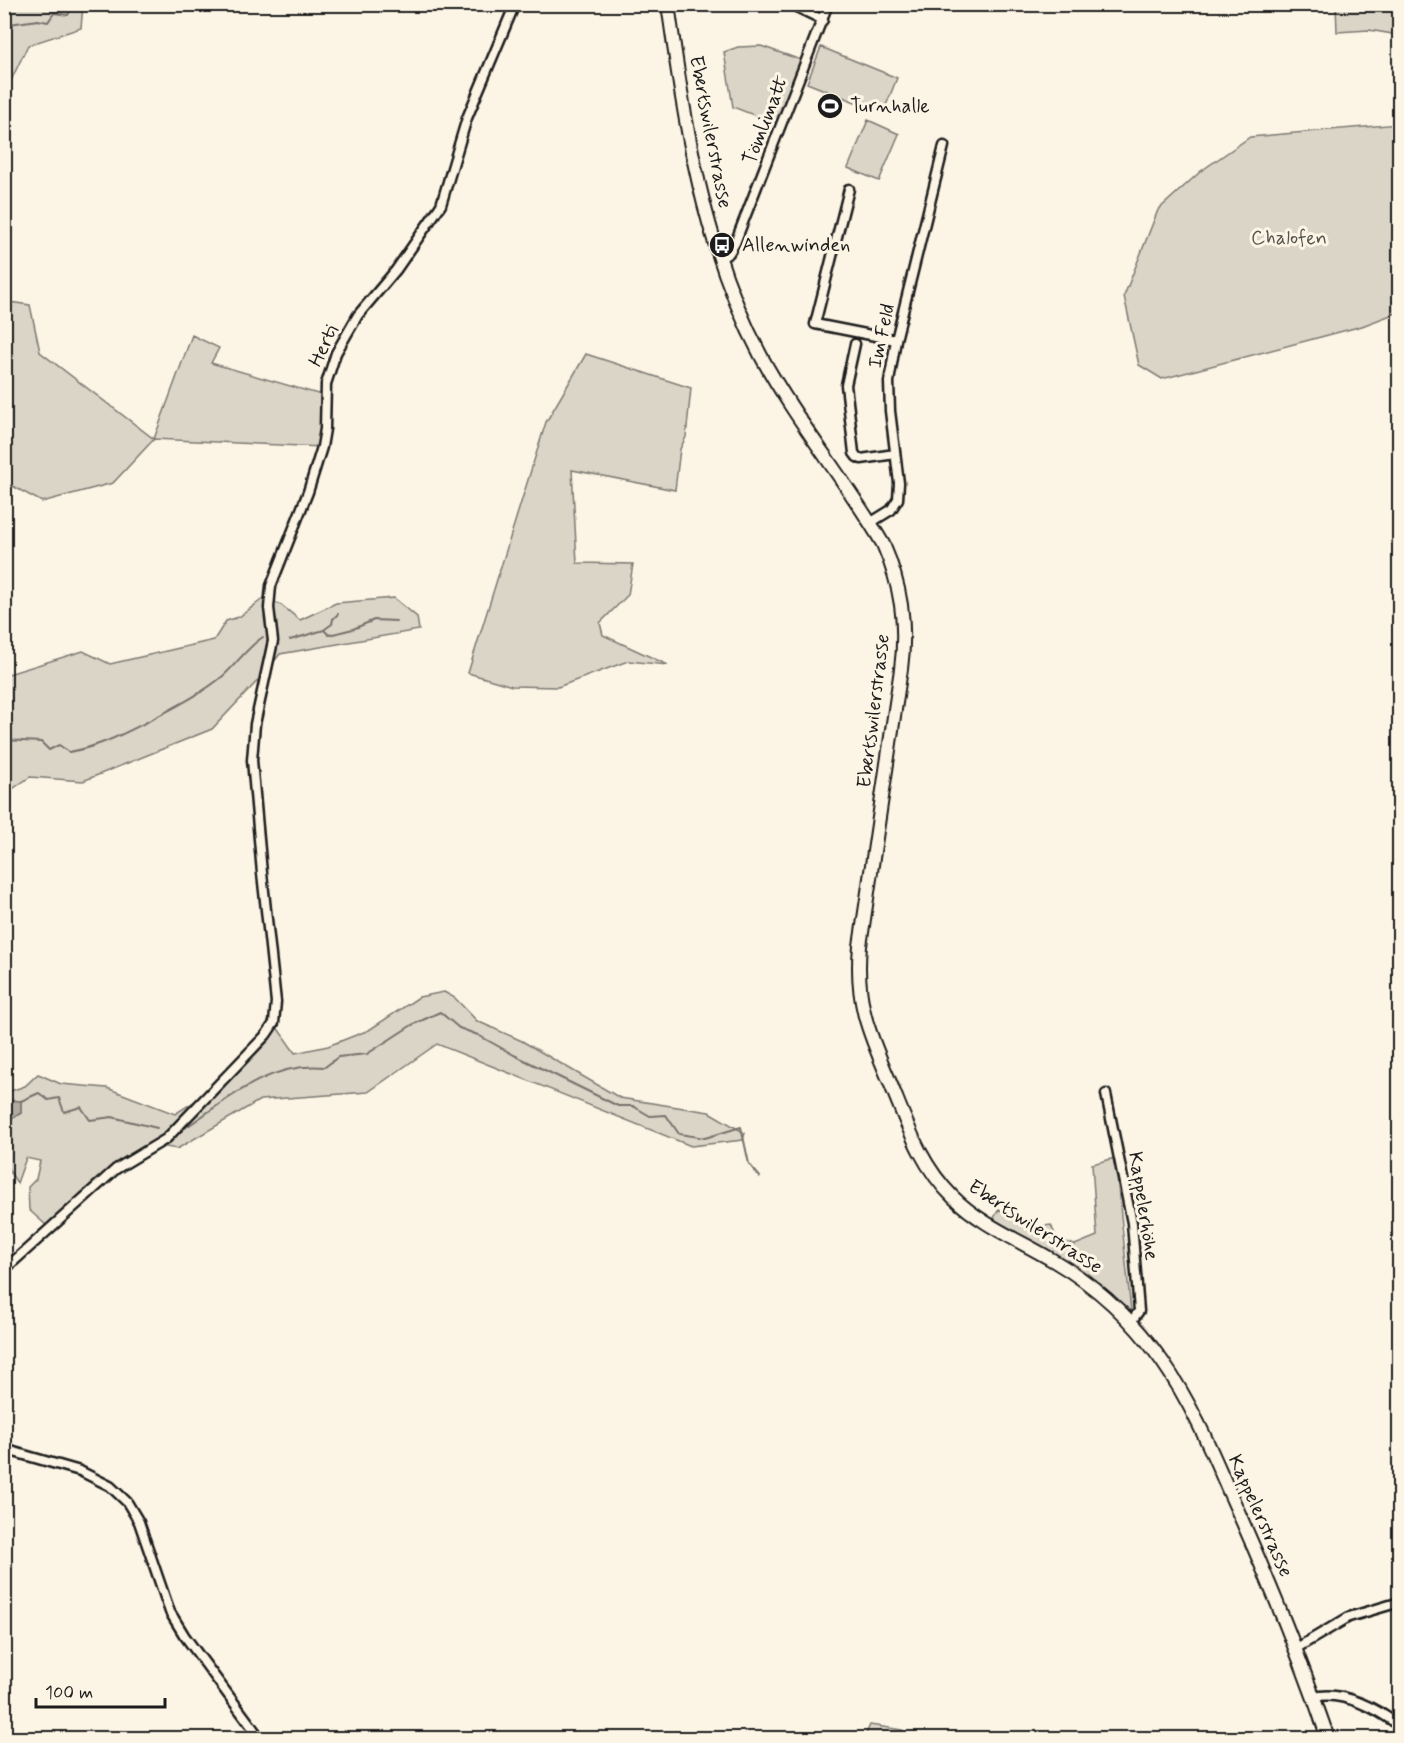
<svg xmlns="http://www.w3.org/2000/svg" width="1404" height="1743" font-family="Mynerve,sans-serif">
	<rect width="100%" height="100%" fill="#fcf5e5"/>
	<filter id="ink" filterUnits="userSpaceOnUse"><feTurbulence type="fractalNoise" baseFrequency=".0167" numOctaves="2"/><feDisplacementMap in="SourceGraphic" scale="12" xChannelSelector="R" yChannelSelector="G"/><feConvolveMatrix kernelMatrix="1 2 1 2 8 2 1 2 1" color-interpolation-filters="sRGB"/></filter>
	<g filter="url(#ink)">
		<path fill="#dbd5c8" stroke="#7c7872" stroke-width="1.5" d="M5,4l78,1 -2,23 -53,17 -23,48z
			M1336,5h63v30l-30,-5 -32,2z
			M761,46l40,14 -24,64 -44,-17 -9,-55 14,-5z
			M821,47l76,31 -14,35 -76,-30z
			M868,120l31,14 -20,47 -31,-13z
			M1399,124v188l-37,14 -200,53 -23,-14 -15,-69 34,-86 43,-39 49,-34z
			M9,302l21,3 10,47 114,87 38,-104 27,13 -8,15 114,33 -3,51 -168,-8 -41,44 -71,19 -37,-20 -1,-178z
			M586,354l105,34 -5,49 -6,12 -5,41 -103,-20 5,93 56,1 -5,31 -28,28 3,12 65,30 -40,-4 -70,26 -46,-1 -44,-13 78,-251z
			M264,598l17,7 19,15 36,-17 58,-5 23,19 2,13 -139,24 -15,19 -53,56 -129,52 -53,-4 -25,17v-119l78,-24 27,13 104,-24 12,-19 13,-4z
			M444,992l11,6 22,23 45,20 98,57 89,14 36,21 -2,7 -52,6 -254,-102 -69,48 -108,8 -83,49 -22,-4 -20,11 -53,43 -36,26 -17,-15 -1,-23 8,-8 4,-18 -14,-3 -9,25 -12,-19 -1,-41 17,-10v-12l-16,-1v-7l20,-7 13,-12 23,10 46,4 68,26 41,-26 58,-65 21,30 33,-7 41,-16 50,-33z
			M1115,1158l16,153 -28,-23 -110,-68 6,-11 30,19 22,-3 6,14 18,6 22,-9 -5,-72z
			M870,1725l32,5 8,8h-46z"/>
		<path fill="#b0aba1" stroke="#75726c" stroke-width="1.5" d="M4,1100l17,1v12l-16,10z"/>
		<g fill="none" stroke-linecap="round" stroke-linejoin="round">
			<path stroke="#75726c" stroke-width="2" d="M4,52l7,-6 -2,-22 29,-4 10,2 6,-9 14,2 3,-6 7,-3
				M325,629l7,-5 1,-5 5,-5
				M290,640l34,-10 5,5 24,-6 21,-9 22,1
				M4,740l37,2 8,8 10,-5 10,7c29,-5 52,-17 78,-30 26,-14 53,-27 76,-46 14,-12 23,-28 40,-39
				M21,1101l18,-8 9,7 11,-2 5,14 17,-5 9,13 22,-3 45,11
				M185,1128c43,-29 86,-67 140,-61l13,-10 29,-3 45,-29 28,-13 19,16 19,7 36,20 104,51h15l17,10 16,-1 13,19 26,4 36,-11 8,37 11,13"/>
			<g stroke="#1c1c1c" stroke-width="13">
				<path id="street" d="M790,4l33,16
					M849,189l-34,135 81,16
					M719,259l10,-6 6,-10 93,-239
					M855,344l-9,41 8,68 3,4 4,2 34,-5
					M870,523l21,-13 7,-11 1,-16 -9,-72 -1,-29 7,-42 48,-194
					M1106,1094l26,129 7,88 -8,11
					M4,1270l112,-101 50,-30 100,-104 8,-12 2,-21 -14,-129 -10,-113 3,-36 18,-83 -4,-33 2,-22 37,-94 14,-45 3,-18 1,-45 10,-31 22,-38 38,-45 45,-65 26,-87 48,-114
					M4,1447l10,5 66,19 30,15 17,16 12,20 31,90 14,23 76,103
					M1295,1649l54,-32 51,-15
					M1314,1697c29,-7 63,12 86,29"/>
			</g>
			<g stroke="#1c1c1c" stroke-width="16">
				<path id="secondary" d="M668,4c17,121 35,243 93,352 35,65 84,123 122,188 18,41 24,80 18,125l-41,277c-5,55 8,85 29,134 17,41 31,85 64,117 28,28 68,44 101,64 43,25 80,60 108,100 28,40 47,84 66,128 37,82 71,165 100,249"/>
			</g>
			<use href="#street" stroke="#fcf5e5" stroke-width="8"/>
			<use href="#secondary" stroke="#fcf5e5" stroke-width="12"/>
		</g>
	</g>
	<defs>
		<g id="stadium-disc" transform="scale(1.35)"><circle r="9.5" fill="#1c1c1c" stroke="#fcf5e5"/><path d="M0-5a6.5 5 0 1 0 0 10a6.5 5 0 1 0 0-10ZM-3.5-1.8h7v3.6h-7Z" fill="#fff"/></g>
		<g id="bus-disc" transform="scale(1.35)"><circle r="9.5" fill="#1c1c1c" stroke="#fcf5e5"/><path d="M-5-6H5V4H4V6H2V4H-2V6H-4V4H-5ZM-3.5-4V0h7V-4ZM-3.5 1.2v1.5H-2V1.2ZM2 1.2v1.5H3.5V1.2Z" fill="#fff"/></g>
	</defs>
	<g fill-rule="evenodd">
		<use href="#stadium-disc" x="830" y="106"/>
		<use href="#bus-disc" x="722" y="245"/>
	</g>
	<g text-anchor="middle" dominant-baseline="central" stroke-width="6" stroke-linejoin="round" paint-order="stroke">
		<g font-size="20" fill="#1c1c1c" stroke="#fcf5e5" text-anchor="start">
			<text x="850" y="106">Turnhalle</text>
			<text x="742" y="245">Allenwinden</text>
		</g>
		<g font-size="20" fill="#1c1c1c" stroke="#fcf5e5">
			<text transform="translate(766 120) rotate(-69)">Tömlimatt</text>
			<text transform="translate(710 132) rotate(79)">Ebertswilerstrasse</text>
			<text transform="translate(882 336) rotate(-78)">Im Feld</text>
			<text transform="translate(324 346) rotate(-65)">Herti</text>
			<text transform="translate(874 711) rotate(-83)">Ebertswilerstrasse</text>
			<text transform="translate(1143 1206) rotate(81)">Kappelerhöhe</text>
			<text transform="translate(1035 1227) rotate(33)">Ebertswilerstrasse</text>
			<text transform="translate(1260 1516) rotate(66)">Kappelerstrasse</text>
		</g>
		<g font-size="20" fill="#555450" stroke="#fcf5e5">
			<text x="1289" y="238">Chalofen</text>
		</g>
	</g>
	<rect width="1404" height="1743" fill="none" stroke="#fcf5e5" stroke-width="24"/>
	<rect x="12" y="12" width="1380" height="1719" fill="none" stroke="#1c1c1c" stroke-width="2" filter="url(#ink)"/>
	<path d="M36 1698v9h129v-9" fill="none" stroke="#1c1c1c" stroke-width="3"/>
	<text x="45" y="1698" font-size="18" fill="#1c1c1c" stroke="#fcf5e5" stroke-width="4.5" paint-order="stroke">100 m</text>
</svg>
